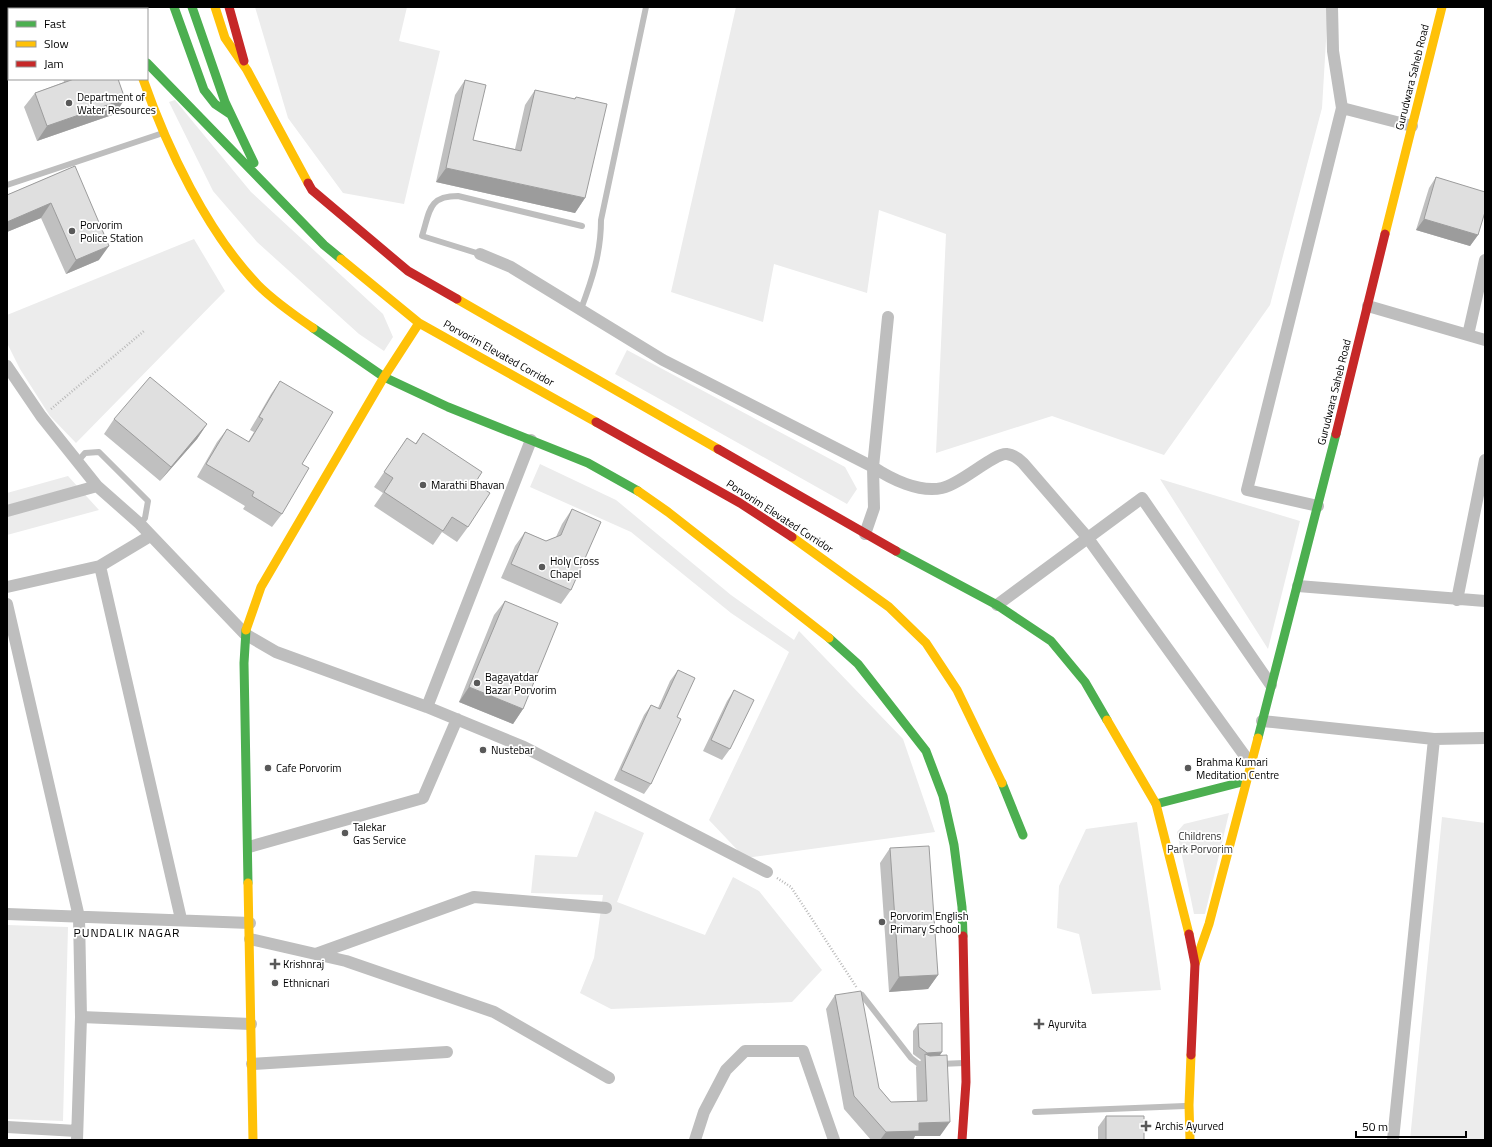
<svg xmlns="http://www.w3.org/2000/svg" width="1492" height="1147" font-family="'Titillium Web',sans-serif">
	<rect width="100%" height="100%" fill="#fff"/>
	<path fill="#ececec" d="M255,7h152l-8,34 41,10 -36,153 -61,-11 -55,-75z
		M736,7h592l-6,101 -52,197 -106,150 -112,-39 -116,37 10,-219 -67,-24 -12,83 -93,-29 -11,58 -92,-30z
		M175,100l76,92 132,122 10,23 -9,14 -25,-17 -102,-92 -44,-51 -44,-89z
		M194,239l31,52 -149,152 -26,-27 -30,-47 -13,-26v-28z
		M627,350l218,117 12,22 -10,15 -232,-130z
		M540,464l76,36 115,95 63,45 5,-9 104,108 32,93 -190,26 -36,-38 80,-168 -58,-39 -100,-81 -101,-45z
		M68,476l31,34 -92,25v-42z
		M1160,479l140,42 -32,128z
		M595,811l49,22 -27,69 88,33 28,-58 26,14 63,79 -30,32 -181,7 -31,-16 14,-35 9,-63 -72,-2 4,-38 42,2z
		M1229,813l-24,101h-11l-17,-82 7,-8z
		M1442,817l43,6v317h-75z
		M1137,822l24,168 -69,4 -13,-60 -22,-6 2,-42 27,-57z
		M7,925l61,2 -5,194 -56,-2z"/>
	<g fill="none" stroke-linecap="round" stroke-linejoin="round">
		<path stroke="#b9b9b9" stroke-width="2.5" stroke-dasharray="1 2" stroke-linecap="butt" d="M51,409l93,-78
			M777,878l14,9 66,101"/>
		<path stroke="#bebebe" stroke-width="6" d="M7,185l156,-52
			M480,254l-58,-18c8,-25 6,-40 36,-40l124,30
			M581,309c11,-29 20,-56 20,-89l45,-213
			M78,461l7,-8 14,-1 49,49 -3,17 -5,6
			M862,995l49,63 9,7h6
			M940,1064l24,-1
			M1035,1112l150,-6"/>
		<path stroke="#bebebe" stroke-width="12" d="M1332,7l1,44 9,57 70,18
			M480,254l31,13 152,93 210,107c18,12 46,26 69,21 19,-4 53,-36 65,-34 7,1 12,5 16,9l64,74 163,226
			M1368,306l117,34
			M1468,335l17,-75
			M7,366l34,50 56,70 43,38 105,110 31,18 151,55 97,40 243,125
			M1318,506l-71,-16 95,-382
			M7,511l90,-25
			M865,534l9,-26 -1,-41 15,-150
			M100,566l81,353
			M1298,586l187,15
			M7,587l93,-21 50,-30
			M1457,600l28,-140
			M7,604l72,313 2,100 -4,123
			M997,605l145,-107 129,187
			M427,707l104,-267
			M1262,721l172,18 51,-1
			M249,847l174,-49 34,-79
			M7,914l243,9
			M250,939l96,22 148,51 115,66
			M316,954l158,-57 132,11
			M81,1017l170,7
			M252,1064l195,-12
			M7,1127l70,4
			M695,1140l9,-28 22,-42 19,-19h58l31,89
			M1393,1140l41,-401"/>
		<path stroke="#4caf50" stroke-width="9" d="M118,7l1,2
			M174,7l30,83 11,14 15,10
			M192,7l33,95 29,61
			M147,63l177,182 17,14
			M313,328l71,49 64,30 140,56 50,28
			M896,551l101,54 54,36 34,41 22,38
			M246,630l-2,33 4,220
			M829,638l29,26 68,87 17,45 11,49 8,62 1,29
			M1258,738l78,-304
			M1002,783l21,52
			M1156,804l90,-23"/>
		<path stroke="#ffc107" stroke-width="9" d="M215,7l10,31 22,32 61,113
			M143,79c24,69 64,153 115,206 16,16 36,30 55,43
			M1385,234l57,-227
			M341,259l78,64 177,99
			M457,299l261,150
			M638,491l30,21 161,126
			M792,537l97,70 37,36 31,47 45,93
			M246,630l15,-43 123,-210 35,-54
			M1107,720l49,84 33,130
			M248,883l5,257
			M1195,964l14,-40 49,-186
			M1190,1140l-1,-35 2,-50"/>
		<path stroke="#c62828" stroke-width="9" d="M229,7l15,54
			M308,183l4,7 96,81 49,28
			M596,422l144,81 52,34
			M1336,434l49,-200
			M718,449l178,102
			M1189,934l6,30 -4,91
			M962,1140l4,-58 -3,-146"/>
	</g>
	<path fill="#c0c0c0" d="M63,79h55l-3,35 -78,27 -13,-34 11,-14 29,-11z
		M465,80l8,60 42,9 10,-44 10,-15 39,9 2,-2 9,101 -10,15 -139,-31 19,-87z
		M75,166l24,94 -33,14 -25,-56 -34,14v-37z
		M1436,177l42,58 -8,11 -54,-16 13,-42z
		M280,381l22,83 -20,50 -10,13 -29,-18 2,-3 -48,-29 20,-35 10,-13 21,13 6,-10 -4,-2 21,-36z
		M114,419l93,5 -10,15 -37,42 -56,-47z
		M423,433l52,50 -7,44 -11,15 -15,-10 -9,13 -59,-39 9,-13 -9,-6 23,-34 10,-15 8,6z
		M572,509l-1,81 -10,14 -60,-26 14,-32 10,-14 21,9 10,-4 6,-13z
		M505,601l18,108 -10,15 -54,-22 35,-87z
		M678,670l-1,47 -26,67 -7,10 -30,-14 30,-65 7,-10 7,3 12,-27z
		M734,690l-4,59 -8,11 -19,-9 24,-50z
		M890,848l48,127 -10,14 -39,3 -9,-129z
		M835,995l44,93 12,14 26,-1 -1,-34 5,-7 -8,-6v-23l5,-7 22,31v81h-25l-2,4h-42l-27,-31 -18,-100z
		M1106,1116l38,24h-46v-13z"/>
	<path fill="#9c9c9c" d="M52,7h26l-2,2h-30z
		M9,22v11h-2v-10z
		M125,99l-10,15 -78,27 10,-15z
		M446,168l139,30 -10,15 -139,-31z
		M51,203l-10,15 -34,14v-10z
		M1424,219l54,16 -8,11 -54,-16z
		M109,246l-10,14 -33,14 10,-14z
		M207,424l-10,15 -37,42 11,-14z
		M469,687l54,22 -10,15 -54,-22z
		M938,975l-10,14 -39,3 10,-15z
		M942,1052l-5,8 -12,-5 2,-2z
		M950,1122l-10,14h-25l-2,4h-33l6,-8 33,-9z"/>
	<path fill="#dfdfdf" stroke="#9c9c9c" d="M7,7h45l-6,2h-37v13l-2,1z
		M74,79h44l7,20 -78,27 -12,-33z
		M465,80l21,5 -13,55 48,11 14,-61 40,9 1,-2 31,7 -22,94 -139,-30z
		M75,166l34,80 -33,14 -25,-57 -44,19v-27z
		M1436,177l49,15v20l-7,23 -54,-16z
		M150,377l57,47 -36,43 -57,-48z
		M280,381l53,31 -31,52 7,4 -27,46 -30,-18 2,-4 -48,-28 21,-35 22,13 14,-23 -4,-2z
		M423,433l59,39 -7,11 15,10 -22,34 -16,-10 -9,14 -59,-39 9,-14 -9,-6 23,-34 9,6z
		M572,509l29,13 -30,68 -60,-26 14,-32 21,9 15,-6z
		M505,601l53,22 -35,86 -54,-22z
		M678,670l17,8 -18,39 4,2 -30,65 -30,-14 30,-65 9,4z
		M734,690l20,10 -24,49 -19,-9z
		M929,846l9,129 -39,2 -9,-129z
		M861,991l18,97 12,14 36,-1 -2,-47 5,2 17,-1 3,67 -31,1v8l-33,1 -32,-36 -19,-101z
		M942,1023v29l-15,1 -8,-6 -1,-23z
		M1106,1116h38v24h-38z"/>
	<g fill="#595959" stroke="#fff" stroke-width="1.5">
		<circle cx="69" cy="103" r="4"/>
		<circle cx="72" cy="231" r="4"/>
		<circle cx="423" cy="485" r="4"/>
		<circle cx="542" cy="567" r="4"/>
		<circle cx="477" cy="683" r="4"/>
		<circle cx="483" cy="750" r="4"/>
		<circle cx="268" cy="768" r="4"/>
		<circle cx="1188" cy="768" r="4"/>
		<circle cx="345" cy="833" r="4"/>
		<circle cx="882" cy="922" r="4"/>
		<path d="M273 958h4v4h4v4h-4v4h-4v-4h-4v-4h4z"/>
		<circle cx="275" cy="983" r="4"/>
		<path d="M1037 1018h4v4h4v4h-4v4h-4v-4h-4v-4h4z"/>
		<path d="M1144 1120h4v4h4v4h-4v4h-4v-4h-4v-4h4z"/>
	</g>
	<g text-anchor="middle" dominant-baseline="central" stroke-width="3.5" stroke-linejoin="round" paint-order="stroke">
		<g font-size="11" fill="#000" stroke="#fff">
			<text transform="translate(1412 77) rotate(-76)">Gurudwara Saheb Road</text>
			<text transform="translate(499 353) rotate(29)">Porvorim Elevated Corridor</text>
			<text transform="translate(1334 392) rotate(-76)">Gurudwara Saheb Road</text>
			<text transform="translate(780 516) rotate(33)">Porvorim Elevated Corridor</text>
		</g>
		<g font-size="11" fill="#000" stroke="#fff" text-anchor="start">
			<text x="77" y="97">Department of<tspan x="77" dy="13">Water Resources</tspan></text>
			<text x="80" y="225">Porvorim<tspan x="80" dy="13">Police Station</tspan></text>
			<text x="431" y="485">Marathi Bhavan</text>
			<text x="550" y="561">Holy Cross<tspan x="550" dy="13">Chapel</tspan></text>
			<text x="485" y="677">Bagayatdar<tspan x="485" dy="13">Bazar Porvorim</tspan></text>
			<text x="491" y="750">Nustebar</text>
			<text x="1196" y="762">Brahma Kumari<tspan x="1196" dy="13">Meditation Centre</tspan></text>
			<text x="276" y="768">Cafe Porvorim</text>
			<text x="353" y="827">Talekar<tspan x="353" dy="13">Gas Service</tspan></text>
			<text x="890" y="916">Porvorim English<tspan x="890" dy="13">Primary School</tspan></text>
			<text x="283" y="964">Krishnraj</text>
			<text x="283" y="983">Ethnicnari</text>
			<text x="1048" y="1024">Ayurvita</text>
			<text x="1155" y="1126">Archis Ayurved</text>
		</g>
		<g font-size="11" fill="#333" stroke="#fff">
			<text x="1200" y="836">Childrens<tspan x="1200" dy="13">Park Porvorim</tspan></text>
		</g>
		<g font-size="12" letter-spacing="1" fill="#000" stroke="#fff">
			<text x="127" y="932">PUNDALIK NAGAR</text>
		</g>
	</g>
	<rect width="1492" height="1147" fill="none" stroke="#000000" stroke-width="16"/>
	<rect x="8" y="8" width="140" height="72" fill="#ffffff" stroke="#999999"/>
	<rect x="16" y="21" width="20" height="6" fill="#4caf50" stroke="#999999"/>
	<text x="44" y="28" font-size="12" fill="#000000">Fast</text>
	<rect x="16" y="41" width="20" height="6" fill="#ffc107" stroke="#999999"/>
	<text x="44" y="48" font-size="12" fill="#000000">Slow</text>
	<rect x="16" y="61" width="20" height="6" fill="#c62828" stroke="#999999"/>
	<text x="44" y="68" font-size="12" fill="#000000">Jam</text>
	<path d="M1356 1131v6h110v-6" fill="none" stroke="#000000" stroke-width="2"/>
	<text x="1362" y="1131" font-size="12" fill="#000000" stroke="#ffffff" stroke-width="3" paint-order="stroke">50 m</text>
</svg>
